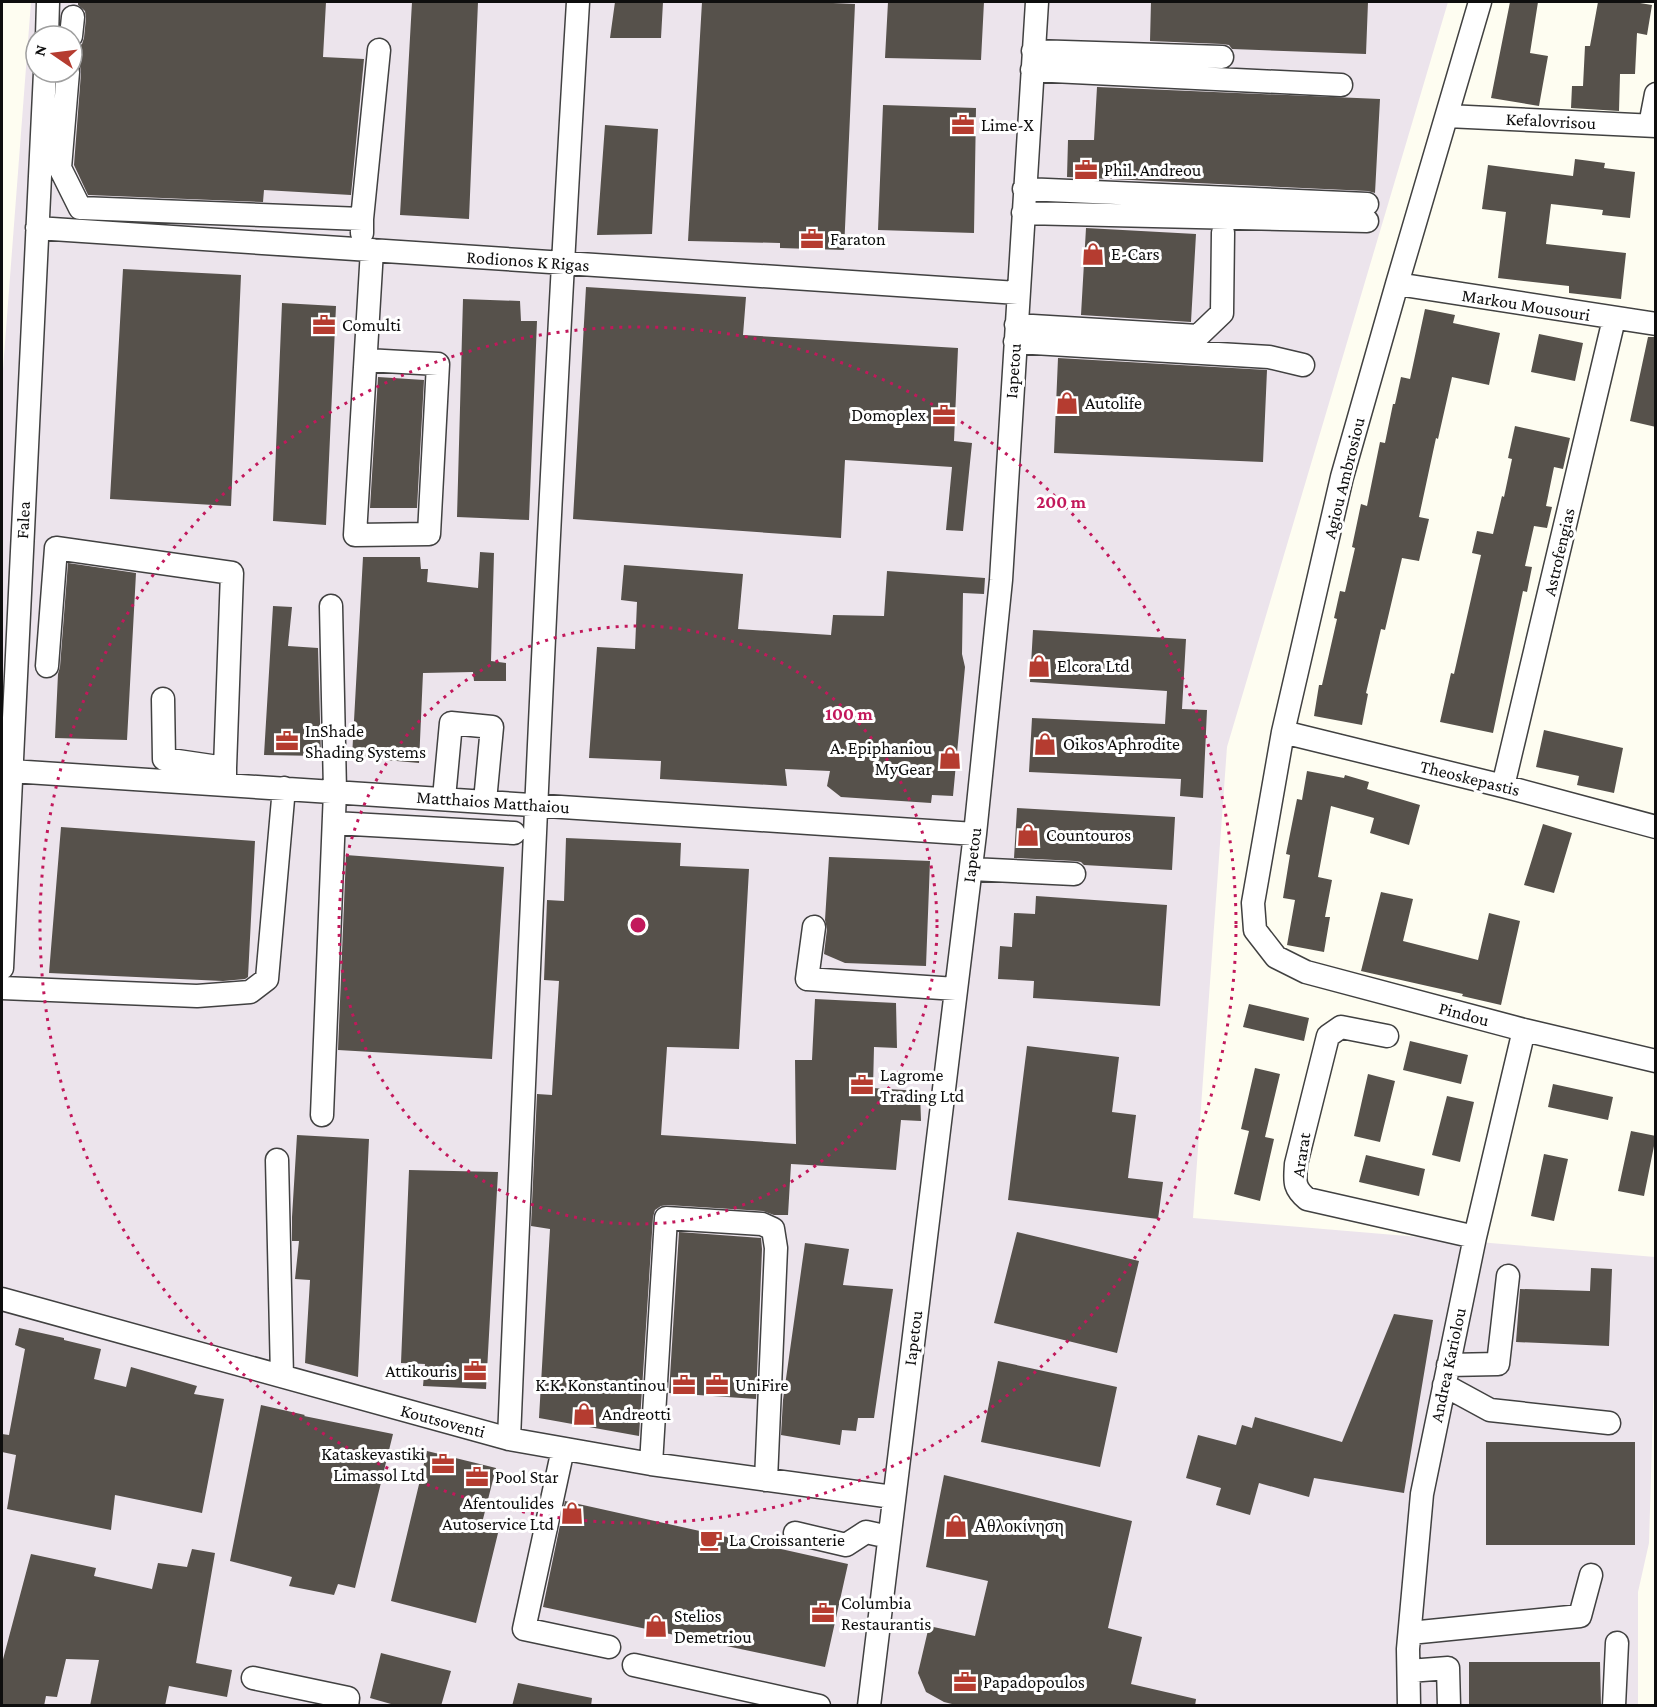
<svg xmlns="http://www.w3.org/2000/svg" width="1657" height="1707" font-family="'Crimson Pro',serif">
	<rect width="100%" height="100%" fill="#fefdf1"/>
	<path fill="#ece4ec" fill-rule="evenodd" d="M31,2h1417l-221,745 -34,471 462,39v83l-6,203 -11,49v113l-1636,1v-1324zM36,36h36v36h-36z"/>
	<path fill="#56514b" d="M78,2h248l-3,55 41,2 -13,136 -87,-5 -1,12 -175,-7 -14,-30 7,-92 -1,-7 -5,-5 1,-13 6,-4 2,-6 2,-20 -1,-7 -7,-6z
		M412,2h66l-9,217 -69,-4z
		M615,2h48l-2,36h-51z
		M702,2h109l44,2 -11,246 -64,-2v-5l-92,-2z
		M888,2h96l-3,58 -96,-2z
		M1151,2h217l-2,52 -134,-5 -3,-4 -7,-1 -72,-3z
		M1510,2h28l-8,51 18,3 -9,50 -48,-8z
		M1598,2h36l18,3 -5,30 -10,-2 -2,41h-15l-1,37 -48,-3 1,-22h11l2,-40h5z
		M1097,87l283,12 -5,94 -7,-2 -301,-14 1,-37h26z
		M883,105l93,3 -2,125 -96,-3z
		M605,125l53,4 -6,105 -55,1z
		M1575,159l30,4 -1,5 31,4 -5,46 -28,-3 1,-5 -52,-6 -5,40 80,9 -5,46 -52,-6v-7l-71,-8 8,-66 -24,-3 6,-44 85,11z
		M1086,228l110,6 -5,88 -110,-7z
		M123,269l118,6 -10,231 -121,-7z
		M586,287l160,10 -3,38 215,13 -4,93 18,2 -9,88 -17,-1 6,-63 -107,-7 -4,78 -268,-19z
		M463,299l57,2 1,20h16l-8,199 -72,-3z
		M282,303l54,3 -10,219 -53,-4z
		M1425,309l30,6 -2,8 47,10 -11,52 -37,-8 -14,62 -2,-1 -17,79 10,2 -10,42 -17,-3 -17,72 -4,-1 -15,64 2,1 -6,31 -48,-9 5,-31h3l15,-66 -3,-1 6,-27 5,1 10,-44 -3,-1 9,-43 6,2 13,-64 5,1 8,-39h2l6,-27 9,2z
		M1539,334l44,9 -8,38 -44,-9z
		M1648,337h8v90l-26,-6z
		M1058,358l209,12 -4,92 -209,-9z
		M378,377l46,3 -7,128h-47z
		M1515,426l55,12 -7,31 -9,-2 -8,39 6,1 -5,21 -13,-2 -9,40 7,1 -5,25 -4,-1 -30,142 -53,-11 11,-49 3,1 27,-119 -9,-2 5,-22 16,3 9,-38 2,1 8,-38 -4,-1z
		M480,552l14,1 -3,108 15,2v18h-32l-1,-9 -50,1 -4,90 -67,-6 11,-200h57l1,12h7l-1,13 51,6z
		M68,563l68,10 -9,167 -72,-2 3,-64 2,-7z
		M624,565l119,9 -5,55 93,6 2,-20 51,1 3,-45 98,7 -1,16 -21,-1 -1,61 3,13 -12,129 -21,-1 -1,8 -90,-6 -14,-11 3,-15 -45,-2 2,17 -127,-7 1,-18 -72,-3 8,-111 38,2 2,-47 -16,-2z
		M273,606l19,1 -4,39 30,2 3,108 -57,-1z
		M1033,630l153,9 -4,70 25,1 -4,88 -23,-2 1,-17 -152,-7 3,-54 133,6 2,-33 -137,-9z
		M1544,730l79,18 -9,45 -37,-8 2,-9 -43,-9z
		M1307,771l37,7 1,-3 24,7 -2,7 53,16 -11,40 -39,-12 4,-15 -43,-12 -13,71 14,3 -7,37h5l-6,35 -37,-7 8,-45 -12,-2 7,-43 -4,-1 11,-55 5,1z
		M1017,808l158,9 -3,53 -88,-5 -3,-3 -6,-1 -61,-3z
		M1543,824l29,9 -18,60 -30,-8z
		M61,827l194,14 -7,136 -3,2 -22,2 -174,-8z
		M566,838l115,5 -1,23 69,3 -10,180 -72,-2 -6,88 135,9 -1,-84h17l3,-61 81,4 1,45 -23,-1 -1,41 47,3 1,30 -20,-1 -5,50 -105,-6 -3,51h-14l-11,-4 -96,-6 -6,1 -6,4 -2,7 -14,219 -100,-18 11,-189 -19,-3 6,-132 15,1 7,-114 -15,-1 3,-80 17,1z
		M346,855l158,12 -12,192 -154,-9z
		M829,857l101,4 -4,105 -81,-3 -21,-9 3,-25 -2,-9z
		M1381,892l32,7 -10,42 75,19 11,-47 31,8 -19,84 -39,-9 1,-2 -102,-23z
		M1036,896l131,9 -7,101 -127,-8 1,-17 -36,-2 2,-33 12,1 2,-34 21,1z
		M1249,1004l60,14 -5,23 -61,-14z
		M1410,1041l58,14 -7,29 -58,-14z
		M1027,1046l92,11 -7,55 24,3 -8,63 35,4 -5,37 -150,-19z
		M1255,1068l25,6 -15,63 9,2 -14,62 -26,-7 15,-63 -8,-2z
		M1368,1074l27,7 -15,61 -26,-6z
		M1553,1084l60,13 -5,23 -60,-13z
		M1447,1096l27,6 -14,60 -28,-7z
		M1631,1131l25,5 -12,60 -26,-5z
		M297,1135l72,4 -11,238 -53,-14 5,-83 -15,-1 4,-38h-7v-24z
		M1544,1154l24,5 -14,62 -23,-5z
		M1366,1155l59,14 -6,27 -60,-14z
		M409,1170l89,2 -12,217 -63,-3 2,-22 -24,-1z
		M679,1232l82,6 1,11 -6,150 -87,-6z
		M1017,1232l122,29 -22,92 -123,-30z
		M805,1243l44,6 -6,36 50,4 -19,129h-16l-2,13 -14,-1 -2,15 -59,-10 2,-35z
		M1591,1268l21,1 -3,77 -93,-4 4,-53 70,2z
		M1394,1314l39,6 -29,173 -90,-15 -5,19 -50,-14 -9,32 -34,-10 5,-17 -35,-10 12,-43 38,10 6,-20 10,3 3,-11 87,25z
		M19,1328l45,10v2l37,9 -7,30 32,8 5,-20 66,19 -3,8 30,5 -22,114 -87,-18 -4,35 -104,-21 9,-54 -14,-3v-18l7,1 16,-86 -10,-4z
		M998,1361l119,26 -17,80 -119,-25z
		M261,1405l44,10 -1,1 89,18 -38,154 -17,-4 -4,11 -45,-9 3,-9 -62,-16z
		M1486,1442h149v103h-149z
		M427,1451l69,17 -14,55 18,2 -24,98 -85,-22z
		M944,1475l188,46 -24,107 34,9 -11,47 65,15 -1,7h-235l-16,-4 -18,-10 -8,-19 11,-47 46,10 13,-55 -62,-14z
		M565,1501l283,63 -23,103 -282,-60z
		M192,1549l23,4 -19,110 36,7 -5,27 -58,-11 -4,20h-75l9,-46 -33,-1 -9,38 -11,-1 -2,10h-42v-43l29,-109 65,14 -2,8 58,13 6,-26 29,4z
		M381,1653l70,18 -10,35h-43l-28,-8z
		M1469,1662h131l1,44h-132z
		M518,1683l74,15 -1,8h-79z"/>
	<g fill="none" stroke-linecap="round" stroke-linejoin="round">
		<g stroke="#414141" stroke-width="25">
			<path id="minor" d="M1480,2l-83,282 -55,193 -59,255 -30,171 2,27 21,27 30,15 218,58 132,31
				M47,36l1,-34
				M71,36l2,-19
				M1033,51l189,6
				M1032,70l309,15
				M68,72l-8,96 20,40 282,11
				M1447,116l209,10
				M1650,125l6,-31
				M1024,189l343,15
				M1023,213l344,8
				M37,228l981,65
				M362,233v-14l17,-169
				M1397,284l259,40
				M1016,325l182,11 24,-23 1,-80
				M1015,342l254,15 34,8
				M366,360l72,4 -9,170 -74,1 17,-285
				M47,666l9,-118 176,25 -7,195
				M163,699l1,60 61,9v15
				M1283,732l220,54 153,41
				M11,771l964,63
				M1503,786l111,-467
				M444,798l7,-75 41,4 -7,74
				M334,823l180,10
				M971,869l103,5
				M814,927l-7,52 149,10
				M2,968l43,-896
				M2,988l195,8 53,-4 17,-13 17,-191
				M1387,1036l-46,-9 -13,9 -32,128c-1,17 -3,23 11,35l168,38
				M322,1115l13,-324 -4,-185
				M277,1160l5,216
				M2,1299l507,140 142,25 242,33
				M1448,1365l50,-1 10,-88
				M1444,1385l46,25 119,13
				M509,1439c20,-479 40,-958 69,-1437
				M563,1449l-39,180 85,18
				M651,1464l15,-246 96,6 11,5 3,19 -10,232
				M795,1533l51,12 20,-13 23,5
				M1410,1633l170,-17 11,-41
				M634,1665l185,41
				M1409,1671l39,-3 1,38
				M253,1678l95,20 -1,8
				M869,1706l106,-872 26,-254 36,-578
				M1409,1706l-1,-57 14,-155 53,-257 49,-207
				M1614,1706l3,-63"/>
		</g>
		<use href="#minor" stroke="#fff" stroke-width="22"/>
	</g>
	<g fill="none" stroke="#c2185b" stroke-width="3" stroke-dasharray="3 6">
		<circle cx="638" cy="925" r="299"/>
		<circle cx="638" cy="925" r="598"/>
	</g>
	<defs>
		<g id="office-bare" transform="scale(1.8)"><path d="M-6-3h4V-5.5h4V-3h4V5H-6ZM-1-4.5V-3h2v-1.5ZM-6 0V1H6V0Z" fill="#b53c30" stroke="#fff" stroke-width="2.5" paint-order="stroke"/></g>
		<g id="shop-bare" transform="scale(1.8)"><path d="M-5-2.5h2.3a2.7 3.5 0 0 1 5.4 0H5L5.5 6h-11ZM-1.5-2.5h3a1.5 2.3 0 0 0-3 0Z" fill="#b53c30" stroke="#fff" stroke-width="2.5" paint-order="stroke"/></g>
		<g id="cafe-bare" transform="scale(1.8)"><path d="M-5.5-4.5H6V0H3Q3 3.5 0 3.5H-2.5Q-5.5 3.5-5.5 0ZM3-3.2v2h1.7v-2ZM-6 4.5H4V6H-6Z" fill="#b53c30" stroke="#fff" stroke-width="2.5" paint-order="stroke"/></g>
	</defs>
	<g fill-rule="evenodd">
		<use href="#office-bare" x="963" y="125"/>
		<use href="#office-bare" x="1086" y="170"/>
		<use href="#office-bare" x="812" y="239"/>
		<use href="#shop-bare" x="1093" y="254"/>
		<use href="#office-bare" x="324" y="325"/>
		<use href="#shop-bare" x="1067" y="403"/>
		<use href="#office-bare" x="944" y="415"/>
		<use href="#shop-bare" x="1039" y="666"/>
		<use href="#office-bare" x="287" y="741"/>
		<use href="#shop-bare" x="1045" y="744"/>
		<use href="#shop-bare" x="950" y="758"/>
		<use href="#shop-bare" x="1028" y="835"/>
		<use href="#office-bare" x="862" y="1085"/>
		<use href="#office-bare" x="475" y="1371"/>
		<use href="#office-bare" x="684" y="1385"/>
		<use href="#office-bare" x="717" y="1385"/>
		<use href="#shop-bare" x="584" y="1414"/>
		<use href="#office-bare" x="443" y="1464"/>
		<use href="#office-bare" x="477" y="1477"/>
		<use href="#shop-bare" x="572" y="1513"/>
		<use href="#shop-bare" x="956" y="1526"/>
		<use href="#cafe-bare" x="711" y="1540"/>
		<use href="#office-bare" x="823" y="1613"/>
		<use href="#shop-bare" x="656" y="1626"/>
		<use href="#office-bare" x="965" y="1682"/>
	</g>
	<g text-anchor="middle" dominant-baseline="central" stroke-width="6" stroke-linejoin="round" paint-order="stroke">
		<g font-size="18" fill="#0e0e0e" stroke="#fff">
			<text transform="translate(1551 121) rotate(3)">Kefalovrisou</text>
			<text transform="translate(528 261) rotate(4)">Rodionos K Rigas</text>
			<text transform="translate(1526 305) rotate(9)">Markou Mousouri</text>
			<text transform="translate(1013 371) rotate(-86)">Iapetou</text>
			<text transform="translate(1344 478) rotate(-76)">Agiou Ambrosiou</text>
			<text transform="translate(23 520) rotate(-87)">Falea</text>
			<text transform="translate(1559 552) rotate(-77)">Astrofengias</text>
			<text transform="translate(1470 778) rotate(14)">Theoskepastis</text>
			<text transform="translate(493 802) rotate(4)">Matthaios Matthaiou</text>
			<text transform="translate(972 855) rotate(-83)">Iapetou</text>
			<text transform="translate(1464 1014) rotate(15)">Pindou</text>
			<text transform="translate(1301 1155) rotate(-81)">Ararat</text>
			<text transform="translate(913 1338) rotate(-83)">Iapetou</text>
			<text transform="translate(1448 1365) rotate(-78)">Andrea Kariolou</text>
			<text transform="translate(443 1421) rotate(15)">Koutsoventi</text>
		</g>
		<g font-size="18" fill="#0e0e0e" stroke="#fff" text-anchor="start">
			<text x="981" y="125">Lime-X</text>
			<text x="1104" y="170">Phil. Andreou</text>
			<text x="830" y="239">Faraton</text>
			<text x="1111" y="254">E-Cars</text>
			<text x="342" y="325">Comulti</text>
			<text x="1085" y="403">Autolife</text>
			<text x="926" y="415" text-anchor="end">Domoplex</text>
			<text x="1057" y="666">Elcora Ltd</text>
			<text x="305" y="731">InShade<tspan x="305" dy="21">Shading Systems</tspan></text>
			<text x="1063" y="744">Oikos Aphrodite</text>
			<text x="932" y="748" text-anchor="end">A. Epiphaniou<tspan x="932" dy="21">MyGear</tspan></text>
			<text x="1046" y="835">Countouros</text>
			<text x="880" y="1075">Lagrome<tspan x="880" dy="21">Trading Ltd</tspan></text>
			<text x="457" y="1371" text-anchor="end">Attikouris</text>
			<text x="666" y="1385" text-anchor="end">K.K. Konstantinou</text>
			<text x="735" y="1385">UniFire</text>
			<text x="602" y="1414">Andreotti</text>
			<text x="425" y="1454" text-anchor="end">Kataskevastiki<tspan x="425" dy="21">Limassol Ltd</tspan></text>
			<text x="495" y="1477">Pool Star</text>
			<text x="554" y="1503" text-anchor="end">Afentoulides<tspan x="554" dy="21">Autoservice Ltd</tspan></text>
			<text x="974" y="1526">Αθλοκίνηση</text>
			<text x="729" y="1540">La Croissanterie</text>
			<text x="841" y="1603">Columbia<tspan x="841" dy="21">Restaurantis</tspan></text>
			<text x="674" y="1616">Stelios<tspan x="674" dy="21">Demetriou</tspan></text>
			<text x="983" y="1682">Papadopoulos</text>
		</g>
	</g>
	<circle cx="638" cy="925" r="9" fill="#c2185b" stroke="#fff" stroke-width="3"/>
	<g font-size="18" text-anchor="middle" font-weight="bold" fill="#c2185b" stroke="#fff" stroke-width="6" stroke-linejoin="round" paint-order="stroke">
		<text x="1061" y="508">200 m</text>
		<text x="849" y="720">100 m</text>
	</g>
	<rect width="1657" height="1707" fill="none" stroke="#0e0e0e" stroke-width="6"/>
	<g transform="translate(54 54) rotate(284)"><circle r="28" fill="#ffffff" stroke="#9f9f9f" stroke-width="1.5"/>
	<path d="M0-4.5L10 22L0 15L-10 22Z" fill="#b53c30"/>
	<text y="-9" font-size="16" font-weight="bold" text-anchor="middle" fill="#0e0e0e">N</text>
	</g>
</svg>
